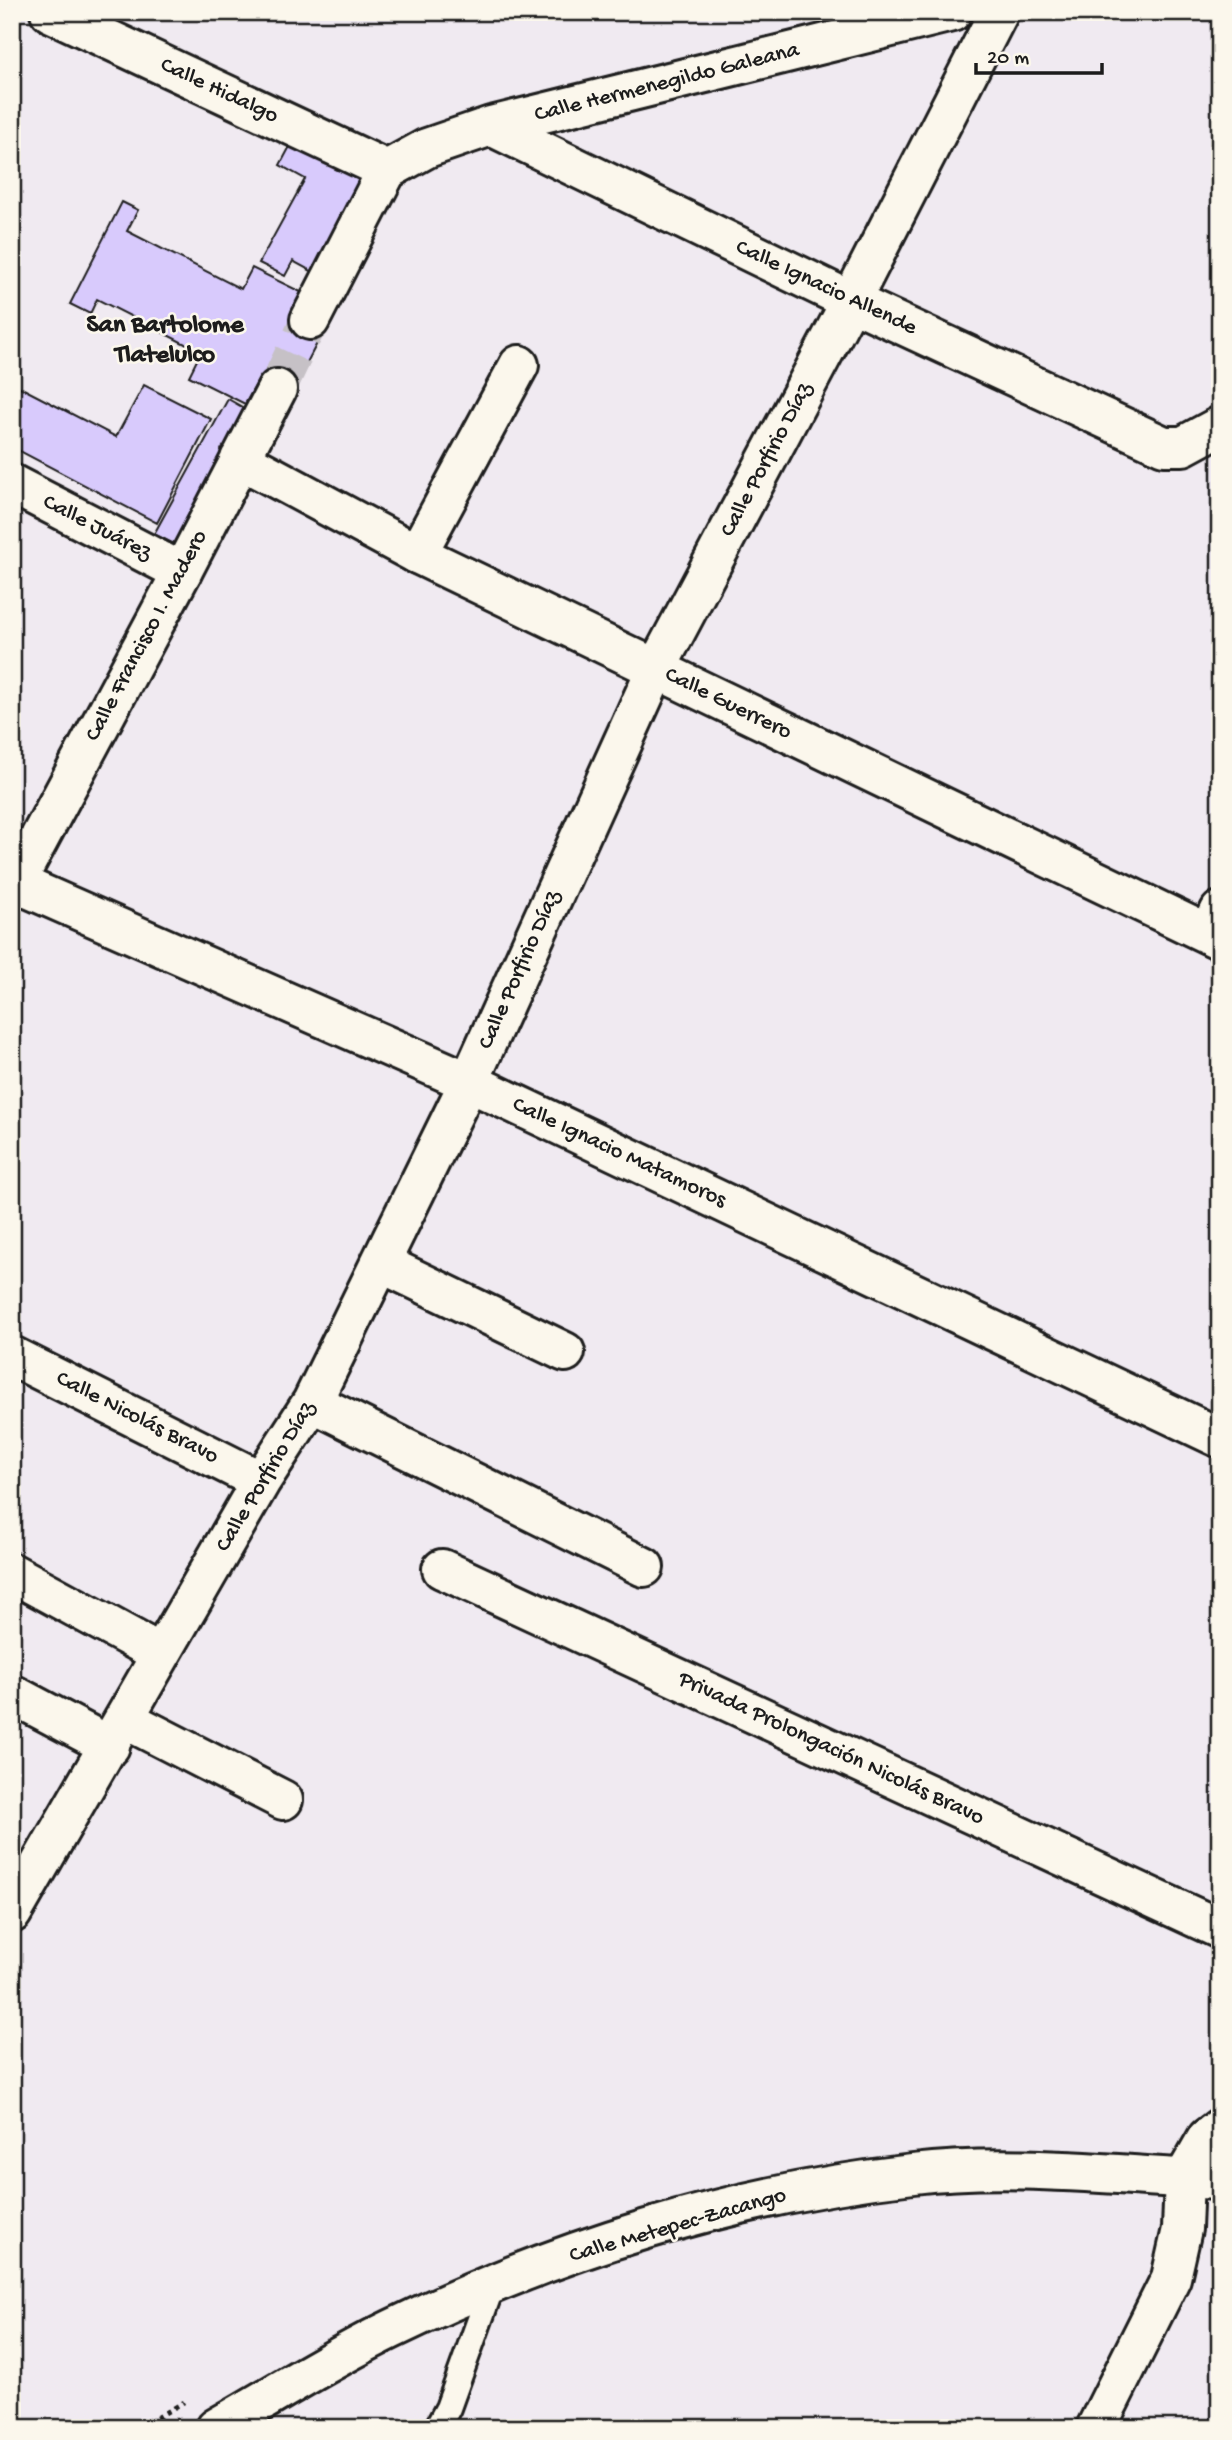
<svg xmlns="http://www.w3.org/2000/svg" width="1232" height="2440" font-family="'Gochi Hand',sans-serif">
	<rect width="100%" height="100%" fill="#f0eaf1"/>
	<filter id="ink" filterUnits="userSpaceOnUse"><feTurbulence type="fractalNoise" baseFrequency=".0143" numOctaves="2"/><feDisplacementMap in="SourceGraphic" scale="14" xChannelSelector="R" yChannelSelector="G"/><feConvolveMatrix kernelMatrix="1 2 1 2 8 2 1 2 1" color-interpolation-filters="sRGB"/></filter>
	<g filter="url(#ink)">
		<path fill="#d8cafc" stroke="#1c1c1c" stroke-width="2" d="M296,135l82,44 -54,99 -31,-17 -8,15 -26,-13 46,-84 -25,-14z
			M122,202l16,8 -11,21 114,58 11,-21 51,25 22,35 -35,67 -31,-16 -14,25 -56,-28 12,-24 -104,-53 -7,15 -20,-10z
			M12,383l104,54 28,-52 67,34 -54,104 -145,-76z
			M228,399l21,12 -73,134 -22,-11z"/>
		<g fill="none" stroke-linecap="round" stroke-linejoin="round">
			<path stroke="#c6c1c6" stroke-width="38" stroke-dasharray="38 19" stroke-linecap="butt" d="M277,389l33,-69"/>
			<g stroke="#1c1c1c" stroke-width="30">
				<path id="lane" d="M437,2428l11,-20 44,-122"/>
			</g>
			<g stroke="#1c1c1c" stroke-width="44">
				<path id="street" d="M491,126l360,175 313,145h19l37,-20
					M387,170l40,-22 64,-22 461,-114
					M417,554l102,-189
					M12,881l457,201 751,356
					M16,882l166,-310
					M1209,934l11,-23
					M381,1263l184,89
					M12,1356l249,125
					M312,1402l332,165
					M442,1569l778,360
					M12,1573l149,81
					M12,1694l98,52
					M125,1719l158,81
					M12,1913l249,-432 51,-79 157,-320 187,-413 195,-368 148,-289
					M1096,2428l75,-150 11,-49 2,-51"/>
			</g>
			<g stroke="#1c1c1c" stroke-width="44">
				<path id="secondary" d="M50,12l337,158 -77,150
					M240,459l177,95 803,386
					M12,484l170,88 95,-183
					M1184,2178l23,-40 13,-10
					M216,2428c58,-33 116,-70 176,-99 162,-79 341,-135 521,-155 101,-12 206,2 307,6"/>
			</g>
			<path stroke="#1c1c1c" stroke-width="4.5" stroke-dasharray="5 5" stroke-linecap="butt" d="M139,2428l45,-26"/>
			<use href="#lane" stroke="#fbf7ec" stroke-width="24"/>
			<use href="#street" stroke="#fbf7ec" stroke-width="38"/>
			<use href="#secondary" stroke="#fbf7ec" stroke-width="38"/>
		</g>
	</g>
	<g text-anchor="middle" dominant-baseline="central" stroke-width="5" stroke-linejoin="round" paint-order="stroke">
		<g font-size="23" fill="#1c1c1c" stroke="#fbf7ec">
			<text transform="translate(667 83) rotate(-14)">Calle Hermenegildo Galeana</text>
			<text transform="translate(219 91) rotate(25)">Calle Hidalgo</text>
			<text transform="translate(826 288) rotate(25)">Calle Ignacio Allende</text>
			<text transform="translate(767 460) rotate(-62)">Calle Porfirio Díaz</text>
			<text transform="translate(97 528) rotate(27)">Calle Juárez</text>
			<text transform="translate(147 636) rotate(-62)">Calle Francisco I. Madero</text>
			<text transform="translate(728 704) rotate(26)">Calle Guerrero</text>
			<text transform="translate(520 970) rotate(-66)">Calle Porfirio Díaz</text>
			<text transform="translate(619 1153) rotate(25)">Calle Ignacio Matamoros</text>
			<text transform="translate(137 1418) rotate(27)">Calle Nicolás Bravo</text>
			<text transform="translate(266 1477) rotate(-59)">Calle Porfirio Díaz</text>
			<text transform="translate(831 1749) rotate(25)">Privada Prolongación Nicolás Bravo</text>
			<text transform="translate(678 2226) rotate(-16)">Calle Metepec-Zacango</text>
		</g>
		<g font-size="26" font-weight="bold" fill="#1c1c1c" stroke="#fbf7ec">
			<text x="165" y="326">San Bartolome<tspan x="165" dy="30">Tlatelulco</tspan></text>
		</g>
	</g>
	<rect width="1232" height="2440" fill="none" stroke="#fbf7ec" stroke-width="42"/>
	<rect x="21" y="21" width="1190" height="2398" fill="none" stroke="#1c1c1c" stroke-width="2.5" filter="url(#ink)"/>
	<path d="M976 63v10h126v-10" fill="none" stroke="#1c1c1c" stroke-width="3.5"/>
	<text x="987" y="63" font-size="21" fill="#1c1c1c" stroke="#fbf7ec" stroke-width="5" paint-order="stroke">20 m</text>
</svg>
